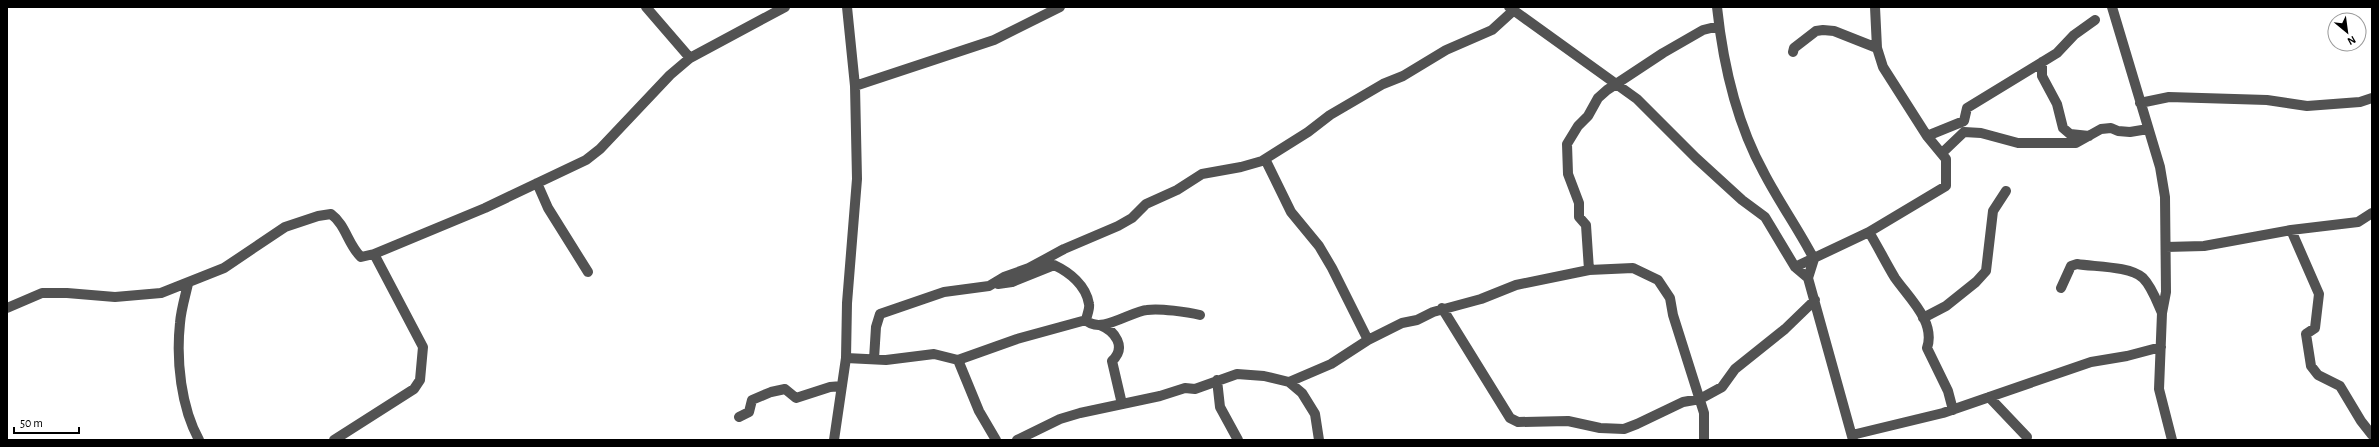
<svg xmlns="http://www.w3.org/2000/svg" width="2379" height="447" font-family="'Alegreya Sans',sans-serif">
	<rect width="100%" height="100%" fill="#fff"/>
	<g fill="none" stroke-linecap="round" stroke-linejoin="round">
		<path stroke="#525252" stroke-width="10" d="M646,7l44,51
			M1509,7l128,92 59,59 46,42 23,17 30,50 13,11 45,162
			M1717,7c6,57 19,115 47,166 15,29 35,57 50,86l-6,19
			M2112,7l48,160 5,30 1,95 -4,21 -3,76 13,51
			M1793,52l1,-4 22,-17 7,-1 11,1 43,17
			M2042,62v14l15,28 6,24 7,6 19,2
			M855,86l139,-46 66,-33
			M2140,103l29,-6 98,3 40,6 53,-4 12,-4
			M1927,136l37,-15 3,-13 90,-55 17,-18 21,-15
			M1942,153l22,-21 17,1 37,10h58l25,-14 10,-1 7,3 12,1 18,-3
			M1265,159l26,53 28,34 13,22 36,72
			M537,183l11,25 40,64
			M2372,213l-14,9 -67,8 28,64 -4,34 -9,6 5,32 7,9 22,11 21,35 11,14
			M1869,232c9,15 17,31 26,46 14,20 41,44 32,70l21,43 5,19
			M2166,247l38,-1 87,-16
			M1795,267l74,-35 77,-46v-27l-19,-23 -44,-69 -6,-19 -2,-41
			M1589,270l44,-2 25,12 12,18 3,17 31,98v27
			M188,284c-3,13 -7,26 -8,39 -4,38 1,84 19,117
			M998,284l14,-2 42,-17c15,7 32,20 35,39 1,4 -2,11 -3,16
			M2061,288l10,-22 6,-2c18,3 53,2 66,14 9,9 14,24 19,35
			M7,308l35,-15h25l48,4 46,-4 63,-25 61,-41 33,-11 13,-2c15,11 17,31 30,43l13,-3 111,-46 101,-48 14,-11 70,-74 20,-17 95,-51
			M1442,308l68,110 8,4 50,-1 32,7 24,1 13,-5 46,-22 17,-3 22,-12 13,-18 50,-40 30,-29
			M1923,318l23,-12 30,-24 10,-11 7,-60 13,-20
			M1086,320c14,15 45,-9 61,-10 12,-2 41,2 53,5
			M1100,325c15,6 27,22 12,36l10,43
			M846,358l40,2 48,-6 24,6 59,-21 69,-19
			M874,359l2,-32 4,-13 64,-22 45,-6 15,-9 25,-9 35,-19 54,-23 14,-8 14,-14 31,-14 25,-16 39,-7 21,-6 46,-29 22,-17 53,-31 20,-8 43,-26 46,-20 22,-20
			M958,360l21,51 17,29
			M1217,380l3,27 18,33
			M1289,382l13,11 13,21 4,26
			M1989,397l38,40
			M739,417l10,-5 3,-12 19,-8 14,-3 11,9 34,-11 12,-1
			M1852,435l91,-22 148,-51 36,-6 34,-9
			M334,440l80,-51 6,-9 3,-33 -49,-93
			M834,440l12,-82 1,-55 10,-124 -2,-93 -8,-79
			M1017,440l43,-21 20,-6 80,-17 25,-8 10,1 42,-15 27,2 25,6 42,-18 37,-24 34,-17 15,-3 16,-8 48,-13 35,-14 73,-15 -3,-45 -7,-8v-14l-11,-29 -1,-30 11,-18 10,-10 10,-18 9,-8 56,-37 40,-23 16,-4"/>
	</g>
	<rect width="2379" height="447" fill="none" stroke="#000000" stroke-width="16"/>
	<g transform="translate(2347 32) rotate(151)"><circle r="19" fill="#ffffff" stroke="#999999"/>
	<path d="M0-3L7 15L0 10L-7 15Z" fill="#000000"/>
	<text y="-6" font-size="11" font-weight="bold" text-anchor="middle" fill="#000000">N</text>
	</g>
	<path d="M14 427v6h65v-6" fill="none" stroke="#000000" stroke-width="2"/>
	<text x="20" y="427" font-size="12" fill="#000000" stroke="#ffffff" stroke-width="3" paint-order="stroke">50 m</text>
</svg>
